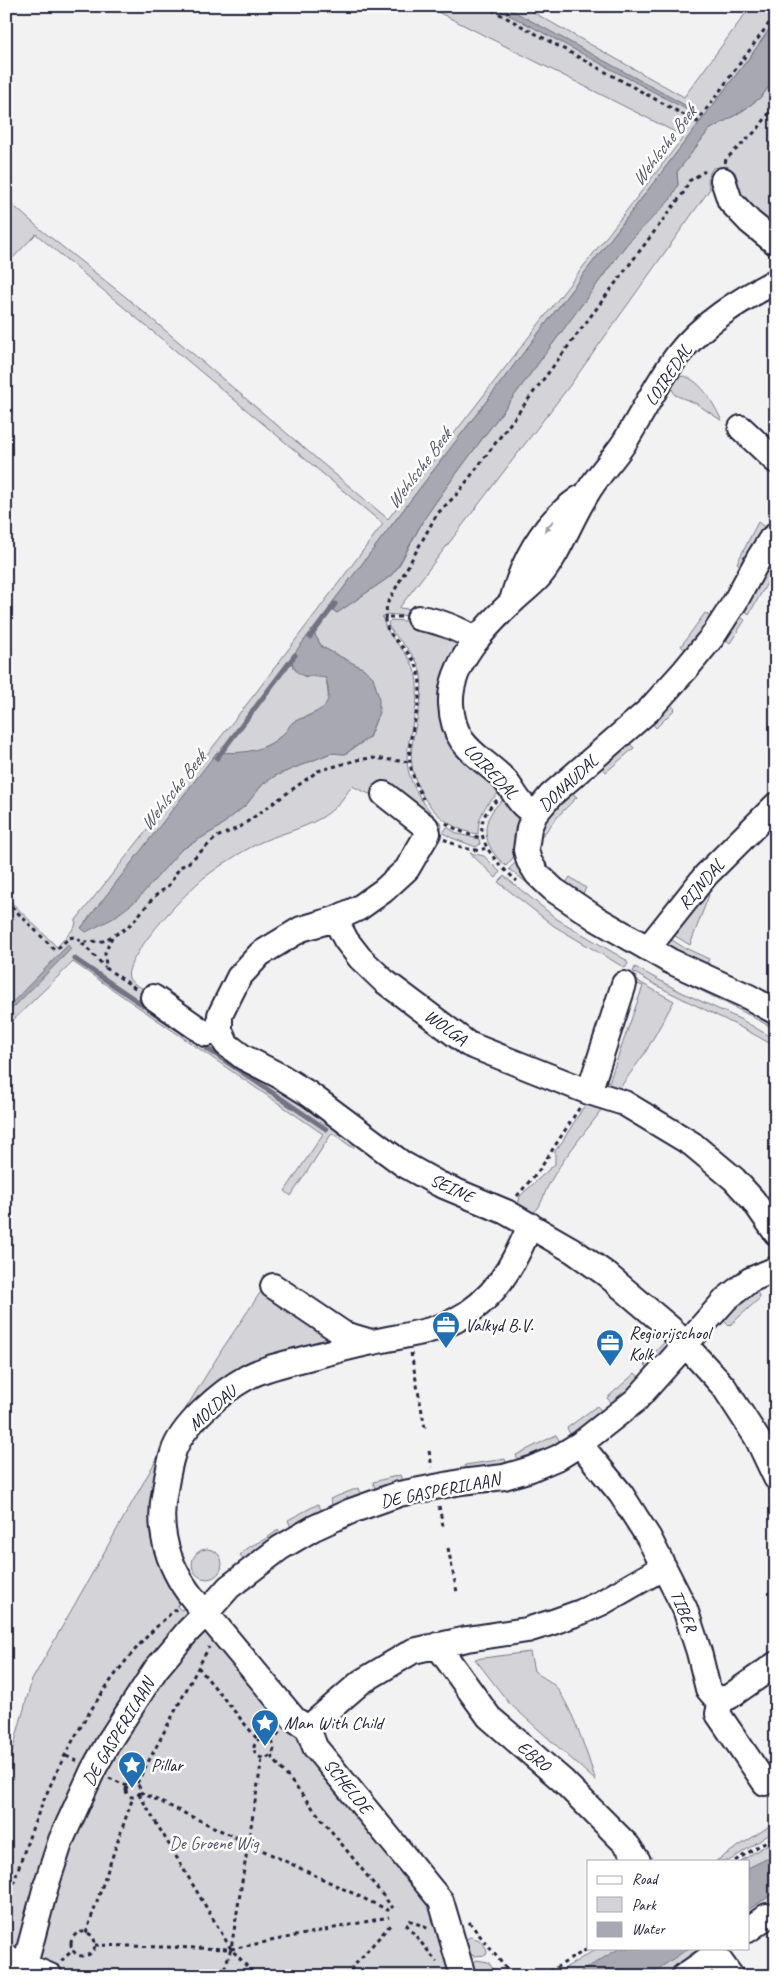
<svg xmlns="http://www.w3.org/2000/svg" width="782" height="1982" font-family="Caveat,sans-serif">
	<rect width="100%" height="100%" fill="#f2f2f3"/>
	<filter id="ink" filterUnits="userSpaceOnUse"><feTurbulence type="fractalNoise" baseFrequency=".02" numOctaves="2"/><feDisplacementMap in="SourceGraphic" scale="10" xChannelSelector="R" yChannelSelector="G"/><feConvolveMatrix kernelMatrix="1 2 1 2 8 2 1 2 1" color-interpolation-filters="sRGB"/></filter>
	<g filter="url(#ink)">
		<path fill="#d3d3d8" stroke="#7a7a8a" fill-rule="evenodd" d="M426,6h96l162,91 67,-91h25v14l-24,34 -423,553 8,6 54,-37 9,-12 24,-45 21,-30 181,-244 52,-60 -1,-13 32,-42 32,-18 20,-15 15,-19v157l-32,-28 -8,-18 2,-8 -3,-9 -8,-6 -14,2c-6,8 -6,12 -3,21l-139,195 -172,224 29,3 -20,5 -22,-2 -4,3c7,26 29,33 34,59 5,28 -7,53 -9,80 -1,26 17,50 34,67l1,3 -2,4 -18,-16 -46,-17 -24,-11c-10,14 -16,23 -31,32 -20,12 -44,16 -64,26 -18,9 -36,21 -52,33 -16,12 -83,82 -76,101 3,7 19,12 25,16l204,144 -5,10 -21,-15 -41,63 -6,-5 38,-57 -250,-172 -67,65v-130l51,50 18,-20 1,-7 178,-225 129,-171 -347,-290 -30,31v-66l34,30 87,69 261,221 294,-380 -1,-4zM312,630l10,17 42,22 15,43 -10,26 -24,16 -14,-1 -56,23 -12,8 -17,21 -28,23 -37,22 -100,78 136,-175 22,1 15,-3 18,-8 14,-11 7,-10 28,-12 8,-10 -3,-22 -11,-2 -10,1 -12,-9 -2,-10z
			M684,376c19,6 30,29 38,45l-25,-17 -22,-9 -3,-6v-6l7,-6z
			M758,522l10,8 -24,39 -7,-6z
			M763,570l9,5 -23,39 -8,-6z
			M705,613l9,6 -26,34 -7,-7z
			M736,614l9,6 -15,23 -9,-7z
			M391,620c34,2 42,6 70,25l-18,51 62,93c-17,11 -27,24 -27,45 -40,-5 -72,-48 -66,-88 3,-25 14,-50 8,-76 -5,-18 -21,-28 -31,-43l-1,-4z
			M668,702l7,7 -19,19 -7,-8z
			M627,740l7,8 -28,24 -6,-8z
			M568,791l9,6 -17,17 -25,31 1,-19z
			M505,798l10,11 4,18 -1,25 -12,14c-25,-21 -28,-47 -1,-68z
			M447,827l11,7 21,5 1,5 -4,3 -24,-9 -9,-5z
			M470,853l14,3 16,16 -4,6z
			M520,858l118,93 -3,5 -69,-43 -57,-44z
			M504,876l53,43 69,41 2,4 -3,4 -71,-42 -56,-44z
			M570,877l16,11 -5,9 -17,-11z
			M706,892l3,3 -19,50 -23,-14z
			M664,935l19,12 26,12 -4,9 -41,-18z
			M647,956l129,65v9c-43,-25 -89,-45 -132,-69z
			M635,967l46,25 61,28 34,20v7c-46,-28 -97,-47 -143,-75z
			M632,978l42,23 -29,52 -29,40 -19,-13 2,-2 10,4 34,-96 -11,-4z
			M586,1103l14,3 1,5c-18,24 -39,48 -53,75 -5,9 -7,25 -18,28l-11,-5 -1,-4 2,-9 35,-32v-13l7,-9z
			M264,1287l68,49 -1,7 -59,18 -106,89 15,149v3l-4,4 4,4 6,-3 1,9 -36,48 -133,285 -13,1v-177l26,-93 149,-264 42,-68z
			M755,1287l5,11 -31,28 -7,-7z
			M669,1337l3,6 -20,29 -8,-8z
			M635,1373l7,7 -28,26 -7,-8z
			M597,1406l7,8 -33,22 -4,-8z
			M556,1435l5,9 -41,21 -4,-10z
			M505,1459l3,9 -42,6 -1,-9z
			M400,1475l3,9 -27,8 -3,-10z
			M358,1488l4,10 -28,11 -4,-10z
			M318,1504l5,9 -31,17 -4,-10z
			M278,1529l4,7 -36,27 -6,-8c13,-14 25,-12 38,-26z
			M192 1564a15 15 0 1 1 30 0a15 15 0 1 1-30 0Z
			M202,1633h7l84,95 138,167 26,81h-393l-24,-13 -3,-16 10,-40 55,-137 58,-91z
			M530,1652l4,19c7,6 16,9 22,16 17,22 31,67 40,94l-87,-78 -34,-44z
			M776,1822v8l-41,27 -6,4h-13z
			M776,1839v64l-28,19v-61h-7z
			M470,1937c10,2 14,5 17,15l-1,3 -12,1 -7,-4 -3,-12z
			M598,1948h111l-39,28h-118z
			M477,1960l11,2 6,8 -1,4c-6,4 -15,2 -21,-2l-2,-8z"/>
		<path fill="#a8a8b2" stroke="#727282" d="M490,6h14l190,104 -1,3 -172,-92z
			M776,20v58l-15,19 -20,15 -32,18 -32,42 1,13 -8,15 -44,45 -181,244 -21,30 -28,51 -11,10 -48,33 -8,-6 423,-553z
			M312,630l10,17 42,22 9,8 6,21v14l-10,25 -24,17 -14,-1 -56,23 -12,8 -17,21 -28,23 -37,22 -44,50 -25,19 -26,13 -5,-4 136,-176c25,2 49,0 68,-20 3,-2 4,-7 7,-9 3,-2 7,-4 11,-5 22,-9 30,-14 23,-40 -20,-4 -29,4 -35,-20z
			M68,945l3,4 -65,66v-6z
			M766,1859l10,2v31l-28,18v-42z
			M620,1948h69l-41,28h-71l3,-4z"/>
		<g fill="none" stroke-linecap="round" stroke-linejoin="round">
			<path stroke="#727282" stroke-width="5" d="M310,637l25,-33
				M217,758l78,-103
				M75,959l251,170"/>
			<g stroke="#22223b" stroke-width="28">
				<path id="minor" d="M723,180l7,21 20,21 26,21
					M741,428l35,33
					M776,535l-5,4 -12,19 -24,44 -22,34 -28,34 -36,40 -98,85 -16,19 -6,14 -3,22 3,11 8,13 17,16 43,29 73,42 79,36 27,15
					M512,601c11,-41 32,-79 68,-103
					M419,618c22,3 40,11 58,22
					M384,794l42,33 2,6 -21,36 -24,22 -24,17 -24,11 -34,10 -41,25 -21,23 -19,38v15l6,14 17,13 37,19 29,18 94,70 36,20 67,28 66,38 34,24 65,55 53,58 33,51 19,40
					M535,814c-3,-3 -9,-6 -12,-9 -8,-8 -12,-19 -20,-27 -27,-25 -50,-32 -52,-74 -2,-40 35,-78 63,-104 8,-8 17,-14 25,-23 21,-25 30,-55 47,-82 10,-18 26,-34 38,-52 17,-27 34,-62 53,-87 25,-33 63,-56 99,-75
					M335,919l11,21 14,18 24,23 84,63 121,48 35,11 68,41 42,35 19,21 23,33
					M648,948l58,-73 70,-70
					M153,997l53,37 14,-4
					M589,1092l35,-108
					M273,1286l71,48 27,8
					M580,1444l41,50 28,44 36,71 14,43 9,37 6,7 7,3
					M437,1645l52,72 73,63 66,66 10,15
					M721,1699l-3,15 47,69
					M721,1699l8,-2 47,-33
					M308,1728l53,-46 52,-31 54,-12 60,-9 26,-8 28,-10 20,-9 63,-36
					M748,1930l19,-14
					M6,1957l44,19
					M22,1976l24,-90 15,-46 32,-70 15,-27 48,-74 32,-38 18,-18 23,-26 51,-39 34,-20 37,-17 48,-17 62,-12 43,-5 27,-8 28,-12 21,-13 56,-44 90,-101 24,-19 26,-11
					M463,1976l-22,-75 -126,-154 -7,-19 -14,-9 -88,-106c-33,-33 -51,-76 -41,-123 2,-12 4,-25 8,-37 8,-27 49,-62 73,-75 19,-11 44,-15 65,-21 21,-5 41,-11 62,-15 27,-6 57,-9 81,-21 40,-20 60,-56 76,-96
					M684,1976l27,-19 9,4 11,15"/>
			</g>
			<path stroke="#22223b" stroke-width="3" stroke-dasharray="4 4" stroke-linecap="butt" d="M485,6l212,116 79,-108
				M725,163l1,-4 32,-30 18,-26
				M401,617h-12l-4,2c0,18 28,32 33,51 8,32 -12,63 -8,93 2,13 8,25 13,36
				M385,619l2,-15 50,-90 21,-21 226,-301 5,-11 16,-10
				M497,800c-34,30 -4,60 20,81
				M446,823c12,8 22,12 36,15
				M444,839c10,6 32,15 41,9
				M6,901l48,48h3l12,-11 5,-1 8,5 21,-1 19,-10 11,-9 21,-25 15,-12 11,-18 7,-3 30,-27 23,-10 78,-56 39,-11 15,-2 38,4
				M112,937l-7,16 1,15 32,22
				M82,943l23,24
				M517,1196l23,-27 40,-62
				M411,1353l14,75
				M429,1451l3,16
				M439,1506l4,20
				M448,1548l9,44
				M198,1667l60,73
				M254 1748a10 10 0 1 1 20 0a10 10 0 1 1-20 0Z
				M271,1741l10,-10
				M66,1756l11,5
				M271,1756l122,152
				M109,1778l18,8
				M126 1790a7 7 0 1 1 14 0a7 7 0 1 1-14 0Z
				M137,1783l72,-136
				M140,1792l250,119
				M139,1794l92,155 25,27
				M735,1861l41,-26
				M409,1920l20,9
				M469,1922l43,54
				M406,1924l31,38
				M71 1944a12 12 0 1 1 24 0a12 12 0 1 1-24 0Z
				M86,1933l47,-136
				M6,1939c1,-12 1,-24 3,-35 3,-19 11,-40 17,-58 29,-84 82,-180 150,-237
				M95,1945l136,4 158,-32
				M61,1961l12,-11
				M222,1976l9,-27 31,-190
				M345,1976l47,-53
				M542,1976l47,-28"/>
			<use href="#minor" stroke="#fff" stroke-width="24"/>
		</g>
		<defs><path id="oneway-solid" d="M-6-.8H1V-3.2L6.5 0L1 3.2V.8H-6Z" transform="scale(1.25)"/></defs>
		<use fill="#9c9ca7" href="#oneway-solid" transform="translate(549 526) rotate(128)"/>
	</g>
	<defs>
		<g id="office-pin" transform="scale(1.4375)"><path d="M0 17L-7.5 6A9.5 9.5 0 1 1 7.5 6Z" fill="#1f6fb2" stroke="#fff"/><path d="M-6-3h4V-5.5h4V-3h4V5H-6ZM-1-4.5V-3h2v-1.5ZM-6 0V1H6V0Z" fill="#fff"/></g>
		<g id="sight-pin" transform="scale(1.4375)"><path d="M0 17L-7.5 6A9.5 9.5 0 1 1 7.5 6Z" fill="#1f6fb2" stroke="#fff"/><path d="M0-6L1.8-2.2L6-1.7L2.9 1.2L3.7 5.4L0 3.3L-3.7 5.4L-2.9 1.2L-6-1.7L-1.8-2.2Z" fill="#fff"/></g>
	</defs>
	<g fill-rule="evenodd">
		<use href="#office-pin" x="446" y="1325"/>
		<use href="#office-pin" x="610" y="1343"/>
		<use href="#sight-pin" x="265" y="1723"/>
		<use href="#sight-pin" x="132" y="1765"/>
	</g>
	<g text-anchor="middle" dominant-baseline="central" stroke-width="5" stroke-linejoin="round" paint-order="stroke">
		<g font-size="18" fill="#22223b" stroke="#fff">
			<text transform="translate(668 375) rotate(-56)">LOIREDAL</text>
			<text transform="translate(491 771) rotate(46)">LOIREDAL</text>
			<text transform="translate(568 783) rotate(-43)">DONAUDAL</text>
			<text transform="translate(701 884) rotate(-49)">RIJNDAL</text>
			<text transform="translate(446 1027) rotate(36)">WOLGA</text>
			<text transform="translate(452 1188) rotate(25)">SEINE</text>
			<text transform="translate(212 1408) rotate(-42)">MOLDAU</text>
			<text transform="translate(440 1490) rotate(-11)">DE GASPERILAAN</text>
			<text transform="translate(684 1611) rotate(68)">TIBER</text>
			<text transform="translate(118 1732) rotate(-59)">DE GASPERILAAN</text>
			<text transform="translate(534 1756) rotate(40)">EBRO</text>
			<text transform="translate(348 1786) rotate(51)">SCHELDE</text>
		</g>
		<g font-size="18" fill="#22223b" stroke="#fff" text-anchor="start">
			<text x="465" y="1325">Valkyd B.V.</text>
			<text x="629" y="1333">Regiorijschool<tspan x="629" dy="21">Kolk</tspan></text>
			<text x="284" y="1723">Man With Child</text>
			<text x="151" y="1765">Pillar</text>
		</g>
		<g font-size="18" fill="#57576a" stroke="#fff">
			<text x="214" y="1843">De Groene Wig</text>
		</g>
		<g font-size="19" font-style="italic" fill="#58586b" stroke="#fff">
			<text transform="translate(664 146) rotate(-53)">Wehlsche Beek</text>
			<text transform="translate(419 469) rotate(-53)">Wehlsche Beek</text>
			<text transform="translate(173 791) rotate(-52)">Wehlsche Beek</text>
		</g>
	</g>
	<rect width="782" height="1982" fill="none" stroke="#fff" stroke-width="25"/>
	<rect x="12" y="12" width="757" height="1957" fill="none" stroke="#22223b" stroke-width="2" filter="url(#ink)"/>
	<rect x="587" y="1860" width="162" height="90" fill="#ffffff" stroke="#a7a7b1"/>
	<rect x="597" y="1876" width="25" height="8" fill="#ffffff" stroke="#a7a7b1"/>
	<text x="632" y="1884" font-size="15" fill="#22223b">Road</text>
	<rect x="597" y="1897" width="25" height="15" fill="#d3d3d8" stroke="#a7a7b1"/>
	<text x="632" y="1910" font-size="15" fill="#22223b">Park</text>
	<rect x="597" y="1922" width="25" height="15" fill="#a8a8b2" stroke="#a7a7b1"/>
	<text x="632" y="1934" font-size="15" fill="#22223b">Water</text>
</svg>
